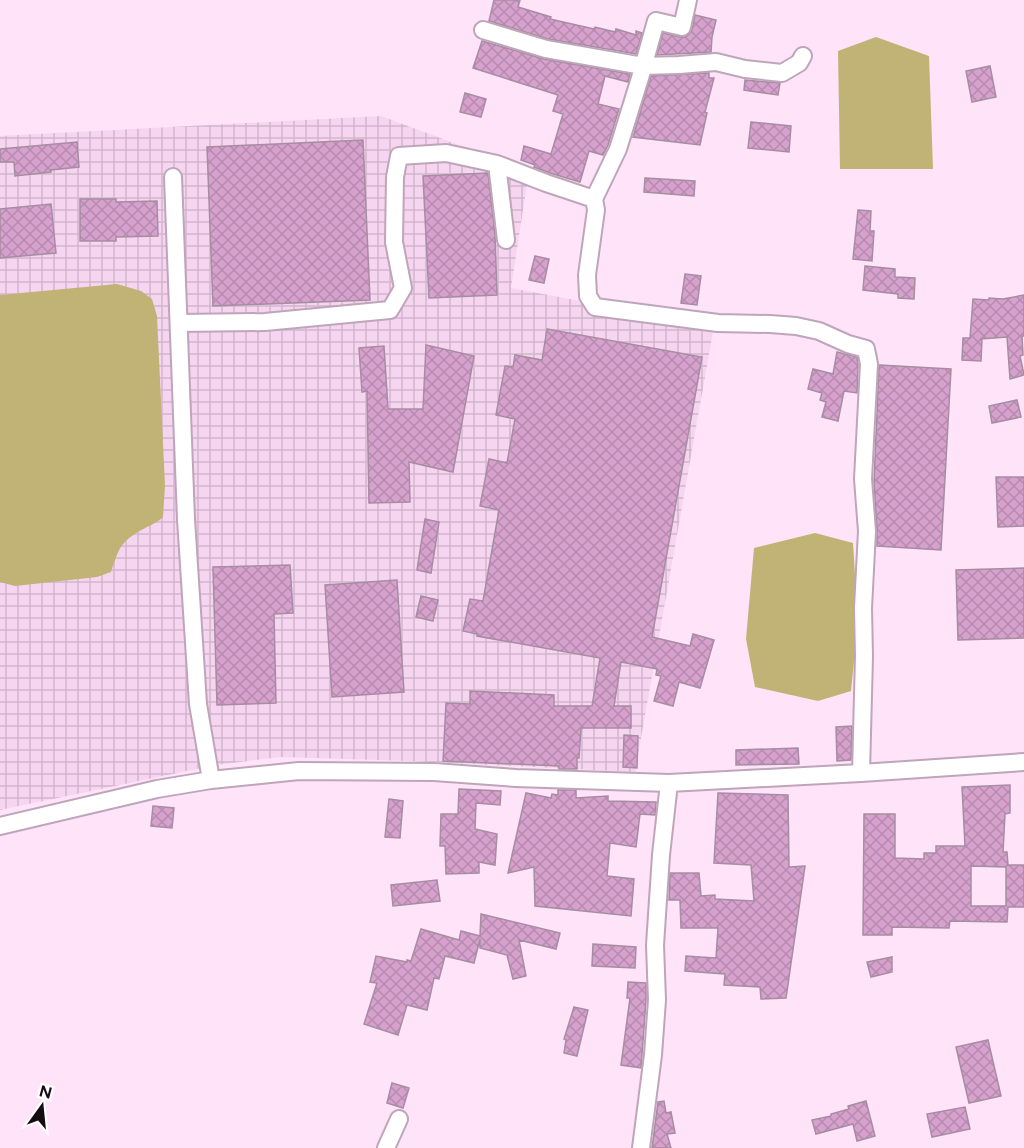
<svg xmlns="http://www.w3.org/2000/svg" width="1024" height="1148" font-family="Figtree,sans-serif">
	<defs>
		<pattern id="industrial-grid" width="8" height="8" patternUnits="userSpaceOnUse" patternTransform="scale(1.5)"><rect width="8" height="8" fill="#f6d5f0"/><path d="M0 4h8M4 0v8" fill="none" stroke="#d2b6cd"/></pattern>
		<pattern id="building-cross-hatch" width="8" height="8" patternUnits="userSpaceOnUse" patternTransform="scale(1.5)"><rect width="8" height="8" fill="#d6a2cd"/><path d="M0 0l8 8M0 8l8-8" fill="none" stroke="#b78aaf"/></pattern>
	</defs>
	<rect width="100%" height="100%" fill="#fee3f9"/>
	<path fill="url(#industrial-grid)" d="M381,116l148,55 -18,117 203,38 -79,446 -226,-11 -128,-4 -65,8 -216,45v-674z"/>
	<path fill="#c1b375" d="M876,37l53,19 4,113h-93l-2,-118z
		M117,284l24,7 11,8 5,17 8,170 -2,31c-5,5 -10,7 -16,10 -26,14 -27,18 -36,45l-14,5 -82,9 -15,-4v-287z
		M815,533l38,10 5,79 -7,69 -33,10 -63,-14 -9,-48 8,-91z"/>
	<path fill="url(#building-cross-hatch)" stroke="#a68da1" stroke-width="1.5" fill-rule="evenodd" d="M494,0h26l-2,7 33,10 -1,2 44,10 1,-2 20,5 1,-3 20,6v-4l6,2 -6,21 -88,-15 -59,-18z
		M695,15l21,5 -4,17 -1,15 -54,3 6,-22 17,4h6l3,-3 3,-4z
		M482,41l62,18 86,15 -2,8 -23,-6 -7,28 21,5 -11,36 -5,10 -14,-4 -9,31 -30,-9 -16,-6 1,-2 -14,-5 3,-14 27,8 12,-40 -10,-3 5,-16 -85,-27z
		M990,66l6,31 -24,5 -6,-31z
		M709,73v5h5l-9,34 2,1 -7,32 -67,-8 18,-61z
		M745,80l35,3 -2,12 -34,-5z
		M465,93l21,6 -5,18 -21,-5z
		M751,122l40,4 -2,26 -41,-4z
		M363,140l7,160 -157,6 -6,-159z
		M77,142l2,25 -28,3v2l-36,4 -1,-14h-14v-13z
		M488,173l7,62 2,60 -68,3 -6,-122z
		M645,178l50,3 -1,15 -50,-4z
		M80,199h36v3l41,-1 1,35 -42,1v4h-36z
		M51,204l5,49 -56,5v-49z
		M858,210l13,1 -1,20h4l-2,30 -19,-2z
		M535,256l14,3 -5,24 -15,-3z
		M865,266l30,3v8l20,1 -1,21 -16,-1v-4l-35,-4z
		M685,274l16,2 -4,29 -16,-2z
		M1024,295v41h-2l1,19 -3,1 4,19 -14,4 -3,-42 -27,2h2l-1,22 -19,-1 1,-22h7l3,-39 16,1v-2l14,1z
		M547,329l155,28 -50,280 38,9 3,-12 21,6 -14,48 -21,-6 -6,24 -19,-5 7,-25 -5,-1 1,-6 -36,-7 -7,44h17v22h-50l-2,30h-2v11h-18v-3l-116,-5 3,-58 24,1v-13l84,4v11h38l8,-48 -123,-22v-2l-14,-3 7,-32 13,2 16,-91 -19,-4 9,-47 18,4 8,-44 -19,-4 9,-49 8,1 2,-12 27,5z
		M426,345l48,11 -21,116 -44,-10 1,40 -41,1 -2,-112 -5,1 -3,-44 25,-2 4,63h35z
		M837,352l20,5 1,8 -1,28 -13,-2 -6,30 -16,-4 4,-15 -6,-2 2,-7 -14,-4 5,-20 20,5z
		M879,365l72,4 -10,181 -64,-4v-16l-3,-48z
		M1017,400l4,17 -29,6 -3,-17z
		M996,477h28v49l-26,1z
		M425,519l14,3 -8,51 -14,-3z
		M290,565l3,48 -19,1 2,89 -59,2 -4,-138z
		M1024,568v70l-66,2 -2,-70z
		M397,580l7,112 -72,5 -7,-112z
		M421,596l17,4 -5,21 -17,-4z
		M852,726l-1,34 -14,1 -1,-34z
		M624,735l14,1 -1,32 -14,-1z
		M798,748l1,16 -63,1v-15z
		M1010,785v28l-5,1 -2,38h4l1,13h16v42h-16l-1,15 -57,-1 -1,7 -57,-1v8h-29l1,-121h31v44l29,1v-6h12v-7h29l-3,-59zM971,866l35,1v39h-35z
		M459,789l42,2 -1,14 -24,-2 -1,26 22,5 -2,31 -16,-3v11l-33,1 -1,-28h-5l1,-32h17z
		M558,790h18v8l32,-2v5l48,1 -1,13 -15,-1 -4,33 -26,-4 -3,33 27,3 -3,37 -96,-10 -1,-39 -26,6 18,-80 25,5 1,-4 6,1z
		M718,793l70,2 1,72 16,-1 -19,132 -25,1 -1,-12 -36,-2 1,-11 -40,-3 1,-15 30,2 2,-30h-37l-1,-28h-11l1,-27h29l2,23 14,-1v4l39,2 -3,-36 -37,-2z
		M389,799l14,2 -3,37 -15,-1z
		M153,806l21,2 -2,20 -21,-2z
		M437,880l3,21 -47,5 -2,-21z
		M481,914l79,19 -4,16 -37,-9 7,36 -13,3 -6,-24 -27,-7v-9l-6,24 -29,-7 -6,23 -5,-1 -7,32 -20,-5 -9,30 -34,-11 13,-41 -7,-1 6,-26 31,6v-2l4,1 10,-32 38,11 2,-9 19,5z
		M593,944l43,3 -1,21 -43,-2z
		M892,957v15l-21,5 -4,-15z
		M628,982l18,1v17l-5,68 -20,-3 9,-67h-3z
		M574,1007l14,3 -11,46 -13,-3 2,-13 -2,-1z
		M988,1040l13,56 -32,7 -13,-56z
		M392,1083l17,5 -6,20 -16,-5z
		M664,1101l2,12 5,-1 4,21 -8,1 4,14h-19l6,-46z
		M866,1101l9,35 -18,5 -4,-17 -37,10 -4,-14 19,-4v-2l18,-5 -1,-3z
		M965,1107l5,22 -38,8 -5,-23z"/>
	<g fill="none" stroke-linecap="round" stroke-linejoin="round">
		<g stroke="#bfa5ba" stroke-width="20">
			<path id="street" d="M688,0l-6,27 -26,-6 -16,57 -22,71 -24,50 2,11 -9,65 1,21 7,11 123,16 52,1 26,2 23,5 29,13 18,5 3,15 -6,115 4,52 -4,77 1,48 -3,117
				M483,30l63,19 97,17 36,-1 37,-3 29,7 37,4 17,-10 4,-7
				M497,164l49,19 48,16
				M173,177l13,342 12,185 13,76
				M179,323l86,-1 125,-12 13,-22 -9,-46 1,-65 4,-21 47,-3 51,11 9,76
				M0,826l157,-37 54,-9 88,-9 135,1 82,6 153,5 192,-10 163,-11
				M386,1148l13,-29
				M641,1148l12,-93 4,-55 -2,-55 6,-90 8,-72"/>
		</g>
		<use href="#street" stroke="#fff" stroke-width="16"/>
	</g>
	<g transform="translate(42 1106) rotate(15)" stroke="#ffffff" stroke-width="4.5" paint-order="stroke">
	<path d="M0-4.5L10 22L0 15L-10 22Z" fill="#160d14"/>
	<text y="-9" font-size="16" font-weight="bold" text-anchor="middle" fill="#160d14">N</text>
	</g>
</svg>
